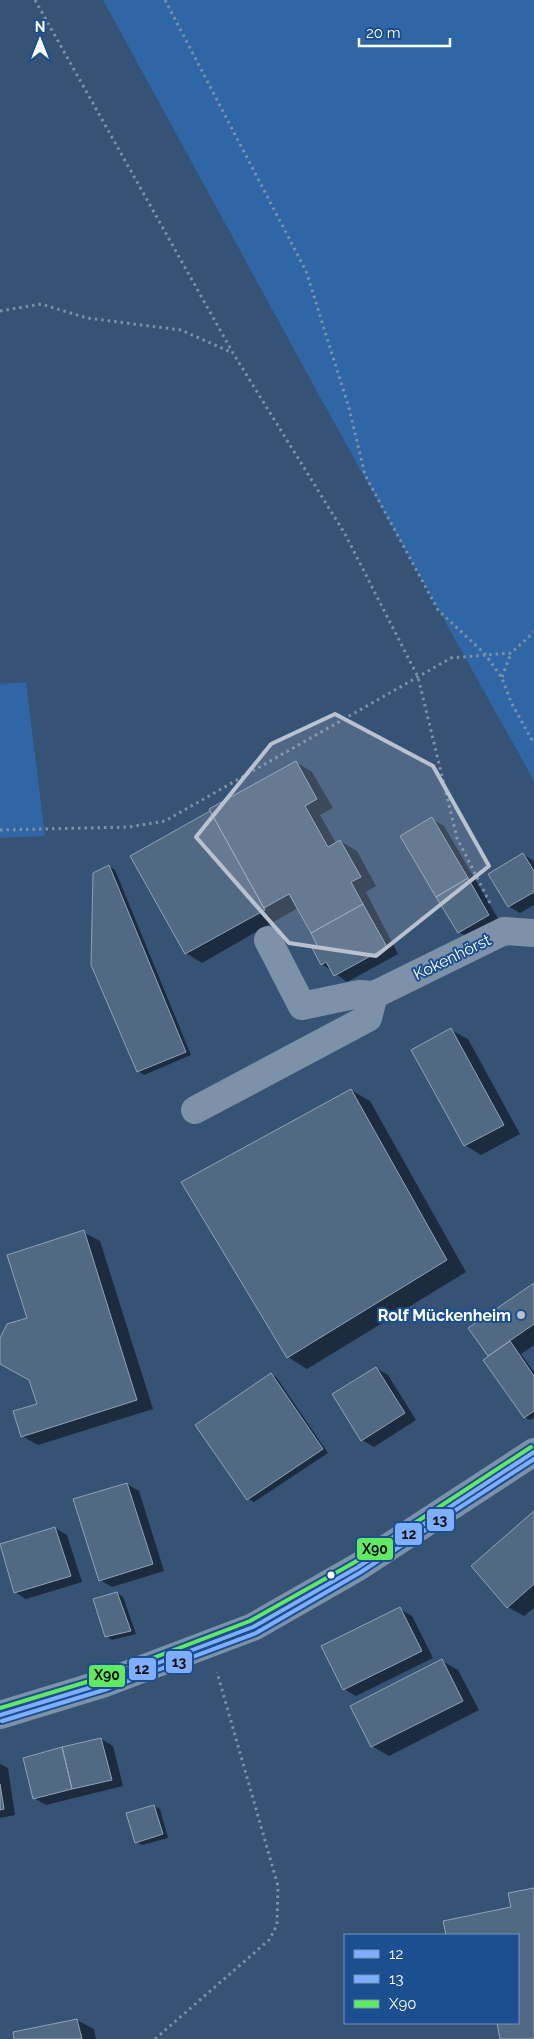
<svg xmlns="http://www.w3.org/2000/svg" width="534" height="2039" font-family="Raleway,sans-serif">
	<rect width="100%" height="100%" fill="#365274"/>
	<path fill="#2f66a5" d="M103,0h431v781l-209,-375z
		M26,682l19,154 -45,2v-154z"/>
	<path fill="#0007" d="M296,762l16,10 21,36 -13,7 16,28 4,-2 17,10 19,35 -10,6 32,62 -51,28 -25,-18 -3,-19 -21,-37 -96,55 -16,-10 -54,-97z
		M432,819l12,7 56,96 -30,17 -11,-7z
		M523,854l11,7v44l-14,8 -12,-7z
		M109,866l6,4 76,185 -47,20 -6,-4z
		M451,1030l17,9 52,95 -39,21 -16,-10z
		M351,1090l19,11 96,171 -159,97 -19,-12z
		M83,1232l17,9 53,168 -115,36 -16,-9 16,-31 -8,-25 -30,-17v-22l28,-22z
		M534,1285v60l-13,9 13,18v46l-4,2 -6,-3 -35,-62z
		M376,1368l12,7 28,45 -42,27 -12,-7z
		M271,1374l6,4 51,75 -74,49 -6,-3z
		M127,1484l12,7 25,80 -52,16 -12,-7z
		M534,1512v96l-10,8 -16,-9z
		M55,1528l12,7 15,47 -56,17 -11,-7 -15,-47z
		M117,1593l6,4 13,37 -24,6 -6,-4z
		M400,1609l12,7 21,42 -77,38 -12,-7z
		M442,1661l16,9 21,40 -90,46 -17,-10 -20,-40z
		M101,1739l12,7 10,40 -77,19 -12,-7z
		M0,1764l8,4 7,47 -15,3z
		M154,1806l6,3 8,29 -26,7 -6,-3z
		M534,1889v150h-33l-3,-16h20v-88h-71l-2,-13 67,-14z
		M77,2020l17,9 2,10h-81z"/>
	<path fill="#526984" stroke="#92a2b6" d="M296,761l21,38 -12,7 23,41 12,-7 21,37 -10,5 12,22 -52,29 -22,-39 -25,14 -55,-99z
		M210,811l55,99 -80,44 -55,-98z
		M432,817l36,61 -32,19 -36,-61z
		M523,853l11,18v21l-26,15 -20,-33z
		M109,865l77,187 -49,20 -46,-107 2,-92z
		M468,878l21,37 -31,18 -22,-36z
		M363,904l24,43 -53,29 -8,-14 -5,3 -9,-17 5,-3 -6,-12z
		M451,1028l53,97 -40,21 -53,-96z
		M351,1089l96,171 -160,98 -106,-176z
		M84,1230l53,170 -116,37 -8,-26 24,-7 -8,-24 -29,-16v-26l7,-14 20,-6 -20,-63z
		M534,1283v41l-46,32 -20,-28z
		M510,1341l24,35v35l-10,7 -41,-58z
		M376,1367l29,46 -44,28 -29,-47z
		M271,1373l52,76 -76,51 -52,-75z
		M127,1483l26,81 -54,17 -26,-82z
		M534,1511v73l-27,24 -36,-42z
		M55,1527l16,49 -57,17 -14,-49z
		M117,1592l14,39 -26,6 -12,-38z
		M400,1607l22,44 -79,39 -22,-44z
		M442,1659l21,42 -92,46 -21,-41z
		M101,1738l11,42 -40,9 -10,-42z
		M62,1747l10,42 -39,10 -10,-41z
		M0,1784l4,25 -4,1z
		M154,1805l9,29 -28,9 -9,-30z
		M534,1888v151h-34l-3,-16h21v-88h-72l-3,-14 68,-14 -3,-14z
		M77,2019l5,20h-68l-1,-7z"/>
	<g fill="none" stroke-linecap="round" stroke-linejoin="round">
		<path stroke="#7d92a8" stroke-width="3" stroke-dasharray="2.5 4" stroke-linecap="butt" d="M35,0l198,353 112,181 73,143 39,161 34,67
			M165,0l141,271 43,137 16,67 73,135 47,44 17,24 9,24 23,42
			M0,311l41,-7 46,14 94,12 52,23
			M502,677l9,-24
			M0,830l129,-3 36,-6 286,-163 60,-5 23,-21
			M155,2039l114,-99 8,-15 1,-39 -61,-214"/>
		<path stroke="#7d92a8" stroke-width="28" d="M268,940l34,66 57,-12 15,1 130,-64 30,2
			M195,1110l173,-92 6,-23
			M0,1715l105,-32 148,-56 105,-60 176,-115"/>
		<g stroke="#1b4f8f" stroke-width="8">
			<path id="bus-1" d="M0,1715l105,-32 148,-56 105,-60 176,-115"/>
		</g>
		<g stroke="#1b4f8f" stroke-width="8">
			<path id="bus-2" d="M2,1721l105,-32 149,-56 105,-61 173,-113"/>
		</g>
		<g stroke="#1b4f8f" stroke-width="8">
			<path id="bus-3" d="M0,1708l103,-31 147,-56 105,-59 176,-115"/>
		</g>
		<use href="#bus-1" stroke="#80aeff" stroke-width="4"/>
		<use href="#bus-2" stroke="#80aeff" stroke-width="4"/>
		<use href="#bus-3" stroke="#62e962" stroke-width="4"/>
	</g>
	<path fill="#b9c2ce" fill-opacity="0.2" stroke="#b9c2ce" stroke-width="4" stroke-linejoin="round" d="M335,714l98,52 56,100 -113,90 -87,-13 -93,-106 75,-93z"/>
	<circle fill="#b9c2ce" stroke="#1b4f8f" stroke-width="2" cx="521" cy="1315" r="5"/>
	<circle fill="#fff" stroke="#1b4f8f" stroke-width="2" cx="331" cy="1575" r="4.5"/>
	<g text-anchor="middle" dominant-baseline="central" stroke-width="4" stroke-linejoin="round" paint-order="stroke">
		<g font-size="16" fill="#fff" stroke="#1b4f8f">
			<text transform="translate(452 957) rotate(-26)">Kokenhörst</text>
		</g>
		<g font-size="16" font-weight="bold" fill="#fff" stroke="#1b4f8f" text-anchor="end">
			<text x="511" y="1315">Rolf Mückenheim</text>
		</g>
	</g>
	<g stroke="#1b4f8f" stroke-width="2">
		<rect x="426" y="1508" width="29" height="24" rx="5" fill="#80aeff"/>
		<rect x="394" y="1522" width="29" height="24" rx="5" fill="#80aeff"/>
		<rect x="356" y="1537" width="38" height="24" rx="5" fill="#62e962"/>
		<rect x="165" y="1650" width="28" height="24" rx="5" fill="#80aeff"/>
		<rect x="128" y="1657" width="29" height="24" rx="5" fill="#80aeff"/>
		<rect x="88" y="1664" width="38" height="24" rx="5" fill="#62e962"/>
	</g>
	<g font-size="14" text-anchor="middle" font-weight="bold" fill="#111">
		<text x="440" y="1525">13</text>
		<text x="409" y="1539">12</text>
		<text x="375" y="1554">X90</text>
		<text x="179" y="1667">13</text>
		<text x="142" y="1674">12</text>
		<text x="107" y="1680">X90</text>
	</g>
	<rect x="344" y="1934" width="175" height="90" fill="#1b4f8f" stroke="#7695bc"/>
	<rect x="354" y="1950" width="25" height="8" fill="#80aeff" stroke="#7695bc"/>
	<text x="389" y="1959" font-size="15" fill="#ffffff">12</text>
	<rect x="354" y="1975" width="25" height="8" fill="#80aeff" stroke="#7695bc"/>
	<text x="389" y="1984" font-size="15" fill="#ffffff">13</text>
	<rect x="354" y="2000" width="25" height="8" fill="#62e962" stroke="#7695bc"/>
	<text x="389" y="2009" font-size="15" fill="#ffffff">X90</text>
	<g transform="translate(40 40)" stroke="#1b4f8f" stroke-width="4" paint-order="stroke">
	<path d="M0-4L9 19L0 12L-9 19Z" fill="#ffffff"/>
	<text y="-8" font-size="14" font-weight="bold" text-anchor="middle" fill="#ffffff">N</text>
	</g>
	<path d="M359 38v8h91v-8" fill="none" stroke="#ffffff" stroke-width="2.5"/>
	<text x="366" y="38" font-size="15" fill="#ffffff" stroke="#1b4f8f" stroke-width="4" paint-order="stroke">20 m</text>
</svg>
